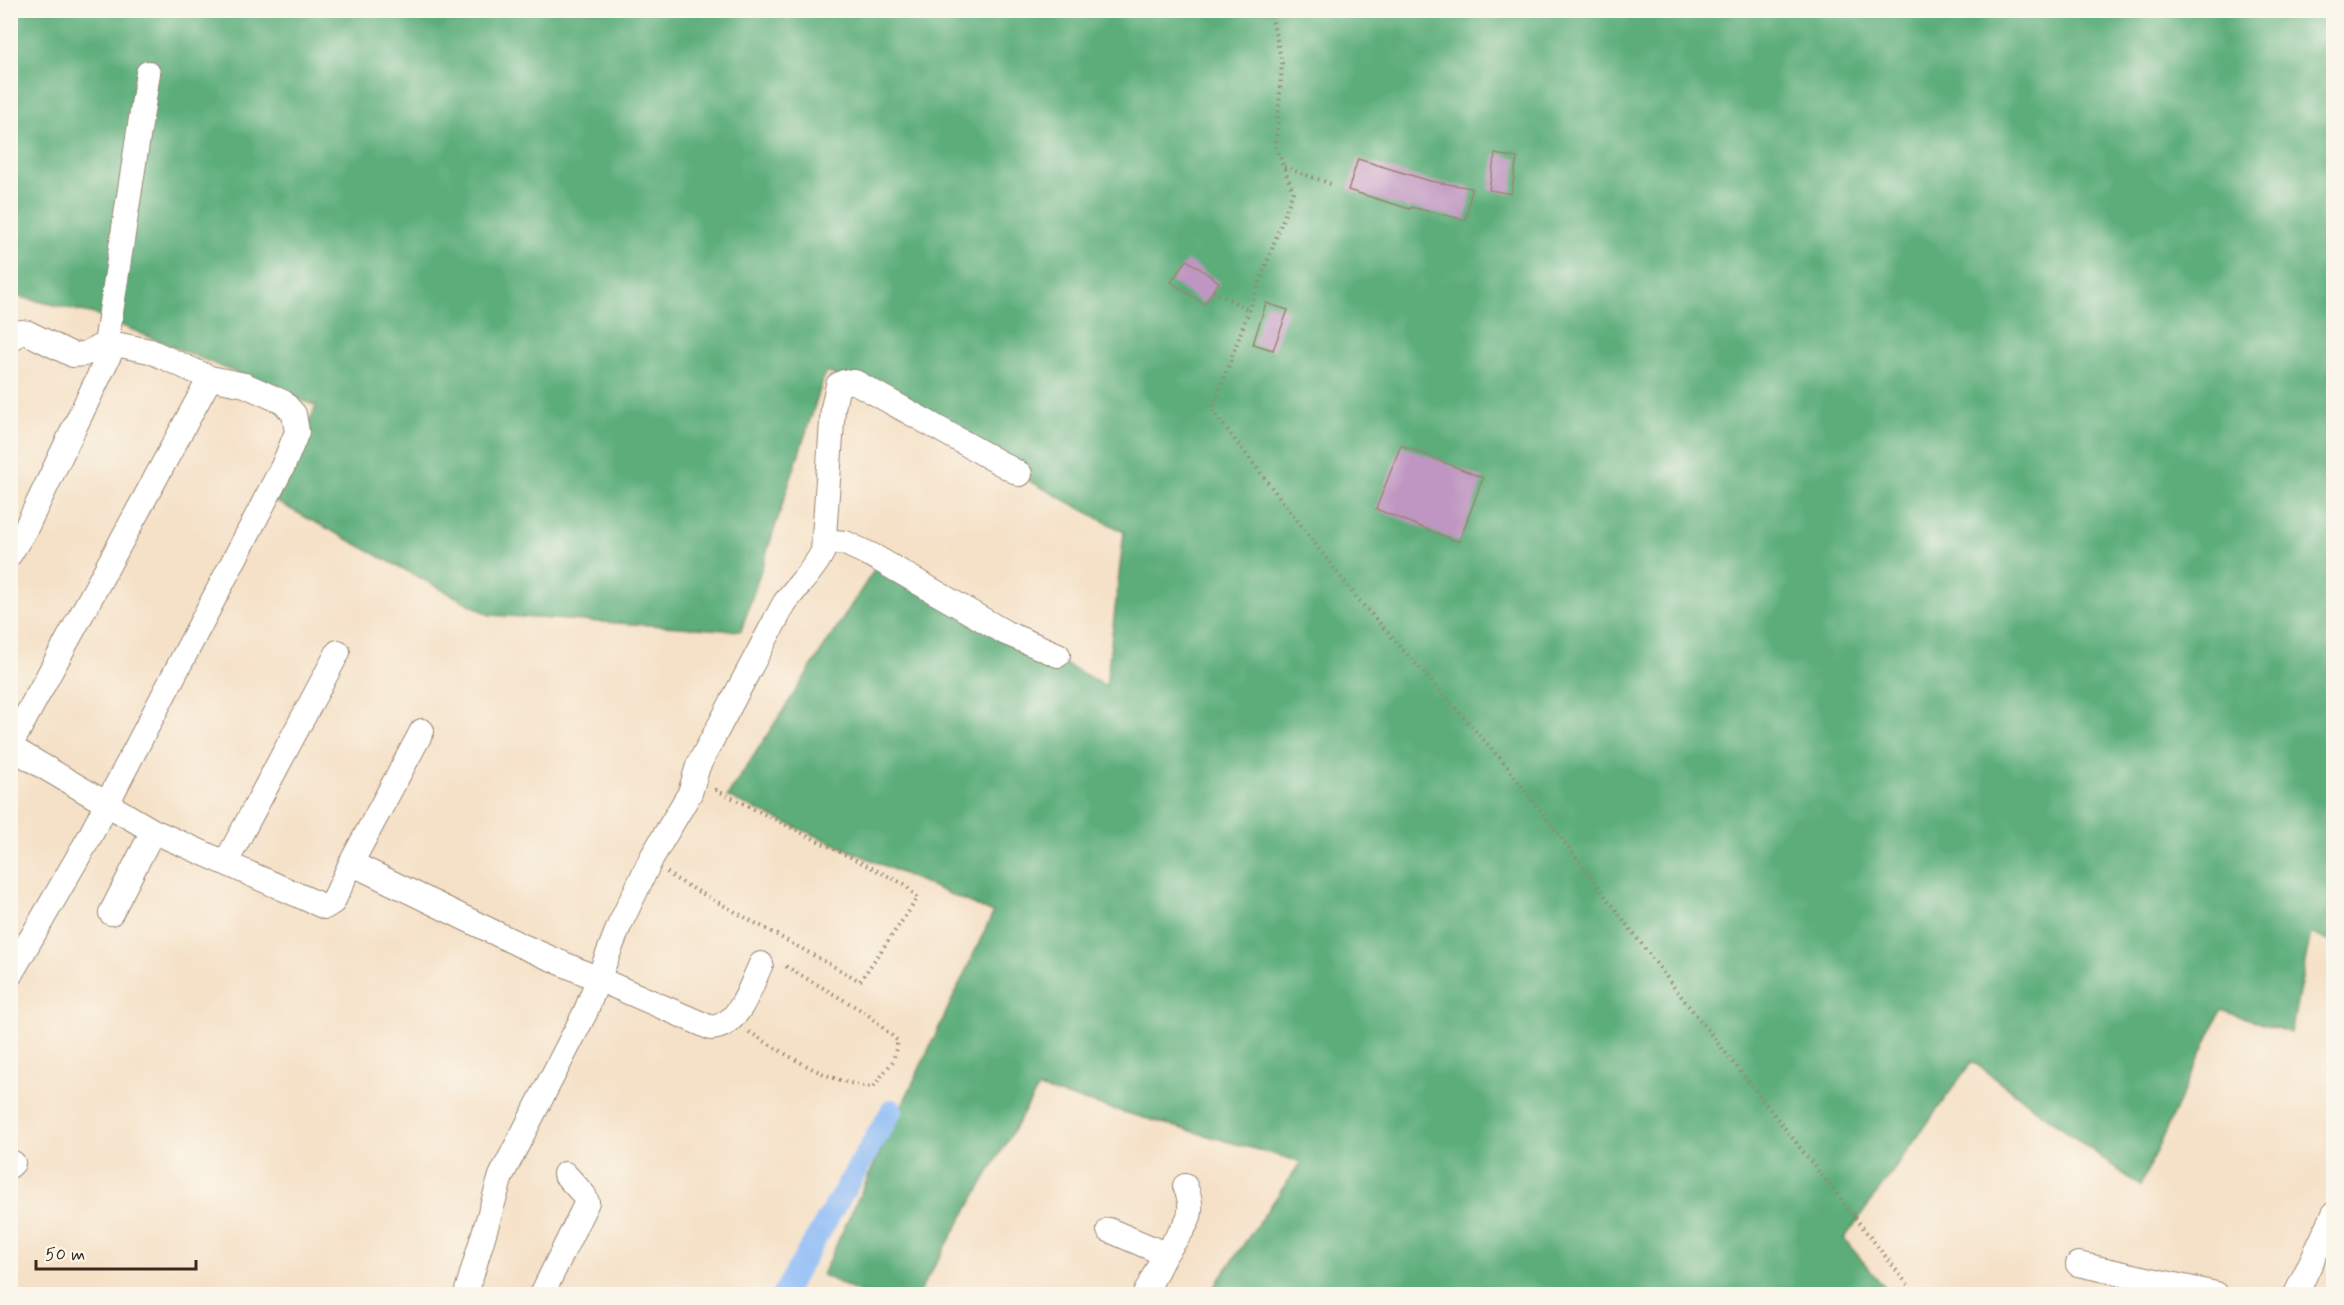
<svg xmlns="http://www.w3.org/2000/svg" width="2344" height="1305" font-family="Mynerve,sans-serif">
	<rect width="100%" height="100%" fill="#fbf7ec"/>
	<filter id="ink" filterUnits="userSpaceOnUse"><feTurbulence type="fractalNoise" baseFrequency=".0167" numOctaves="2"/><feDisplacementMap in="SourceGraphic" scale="12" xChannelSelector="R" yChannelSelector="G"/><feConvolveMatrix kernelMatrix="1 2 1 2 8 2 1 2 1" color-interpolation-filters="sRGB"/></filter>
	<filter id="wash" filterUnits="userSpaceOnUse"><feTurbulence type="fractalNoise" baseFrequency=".008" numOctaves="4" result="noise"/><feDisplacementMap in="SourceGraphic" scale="24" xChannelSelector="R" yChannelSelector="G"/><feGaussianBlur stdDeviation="1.35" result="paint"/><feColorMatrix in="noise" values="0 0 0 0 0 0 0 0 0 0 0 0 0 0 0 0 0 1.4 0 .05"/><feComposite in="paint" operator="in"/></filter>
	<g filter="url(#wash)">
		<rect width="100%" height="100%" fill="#f5e1c7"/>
		<path fill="#5bad7a" stroke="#4b6c4c" stroke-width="1.5" d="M11,11h2322v932l-22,-10 -20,100 -70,-23 -81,176 -168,-125 -128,178 46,55h-681l92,-132 -263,-74 -120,206h-56l-40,-19 171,-362 -266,-116 151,-233 228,122 18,-154 -298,-161 -85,260 -251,-16 -215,-114 41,-95 -222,-92 -83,-19z"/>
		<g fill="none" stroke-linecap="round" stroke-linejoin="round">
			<path stroke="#8abaf6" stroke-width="22" d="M783,1294l109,-184"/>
		</g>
		<g id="blocks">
			<path fill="#bf95c1" d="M1495,154l22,4 -6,36 -22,-4z
				M1358,159l72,22 42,7 -6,32 -55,-13 -1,2 -62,-19z
				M1187,260l32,22 -15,22 -33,-22z
				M1266,303l22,7 -15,40 -20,-6z
				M1401,445l82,33 -24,64 -83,-33z"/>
		</g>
	</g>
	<g filter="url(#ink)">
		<use href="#blocks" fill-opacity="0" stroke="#988672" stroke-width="1.5"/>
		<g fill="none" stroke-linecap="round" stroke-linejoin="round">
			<g stroke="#988672" stroke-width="26">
				<path id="minor" d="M10,340l11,-8 7,1 45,22 11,-1 22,-10 14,1 30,6 60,27 35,7 38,17 11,12 3,18 -14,34 -194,372 -79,137
					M106,344l42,-271
					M824,541l21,2 28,13 133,77 52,22
					M10,554l16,-26 88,-183
					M10,746l200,-368
					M10,747l143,84 172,76 8,-5 18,-39 71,-132
					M226,862l112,-210
					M351,863l169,82 191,83c29,-2 39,-41 50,-64
					M111,913l42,-82
					M10,1166l3,-3
					M1109,1230l56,24
					M2078,1264l138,30
					M466,1294l35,-118 84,-163 34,-87 33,-69 38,-64 8,-27 86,-162c12,-18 30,-33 39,-53l10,-143 5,-23 6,-3h11l165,92
					M542,1294l45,-92 -3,-7 -19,-21
					M1145,1294c7,-13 13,-28 21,-41 17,-26 33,-36 19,-67
					M2296,1294l38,-80"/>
			</g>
			<path stroke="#988672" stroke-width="4" stroke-dasharray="1.5 4.5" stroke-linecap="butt" d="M1270,10l12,53 -6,84 17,45 -81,218 145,188 149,167 171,226 238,303
				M1284,167l50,18
				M1213,291l36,19
				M667,872l7,6 186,103 58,-83 -14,-14 -188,-94 -2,3
				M749,1032c39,23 78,51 124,55l20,-26 5,-20 -32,-28 -84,-49"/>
			<use href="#minor" stroke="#fff" stroke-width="24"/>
		</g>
	</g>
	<rect width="2344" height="1305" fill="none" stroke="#fbf7ec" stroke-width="36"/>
	<path d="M36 1260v9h160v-9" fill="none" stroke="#3b2a1e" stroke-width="3"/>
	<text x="45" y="1260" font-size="18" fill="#3b2a1e" stroke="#fbf7ec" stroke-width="4.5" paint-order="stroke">50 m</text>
</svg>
